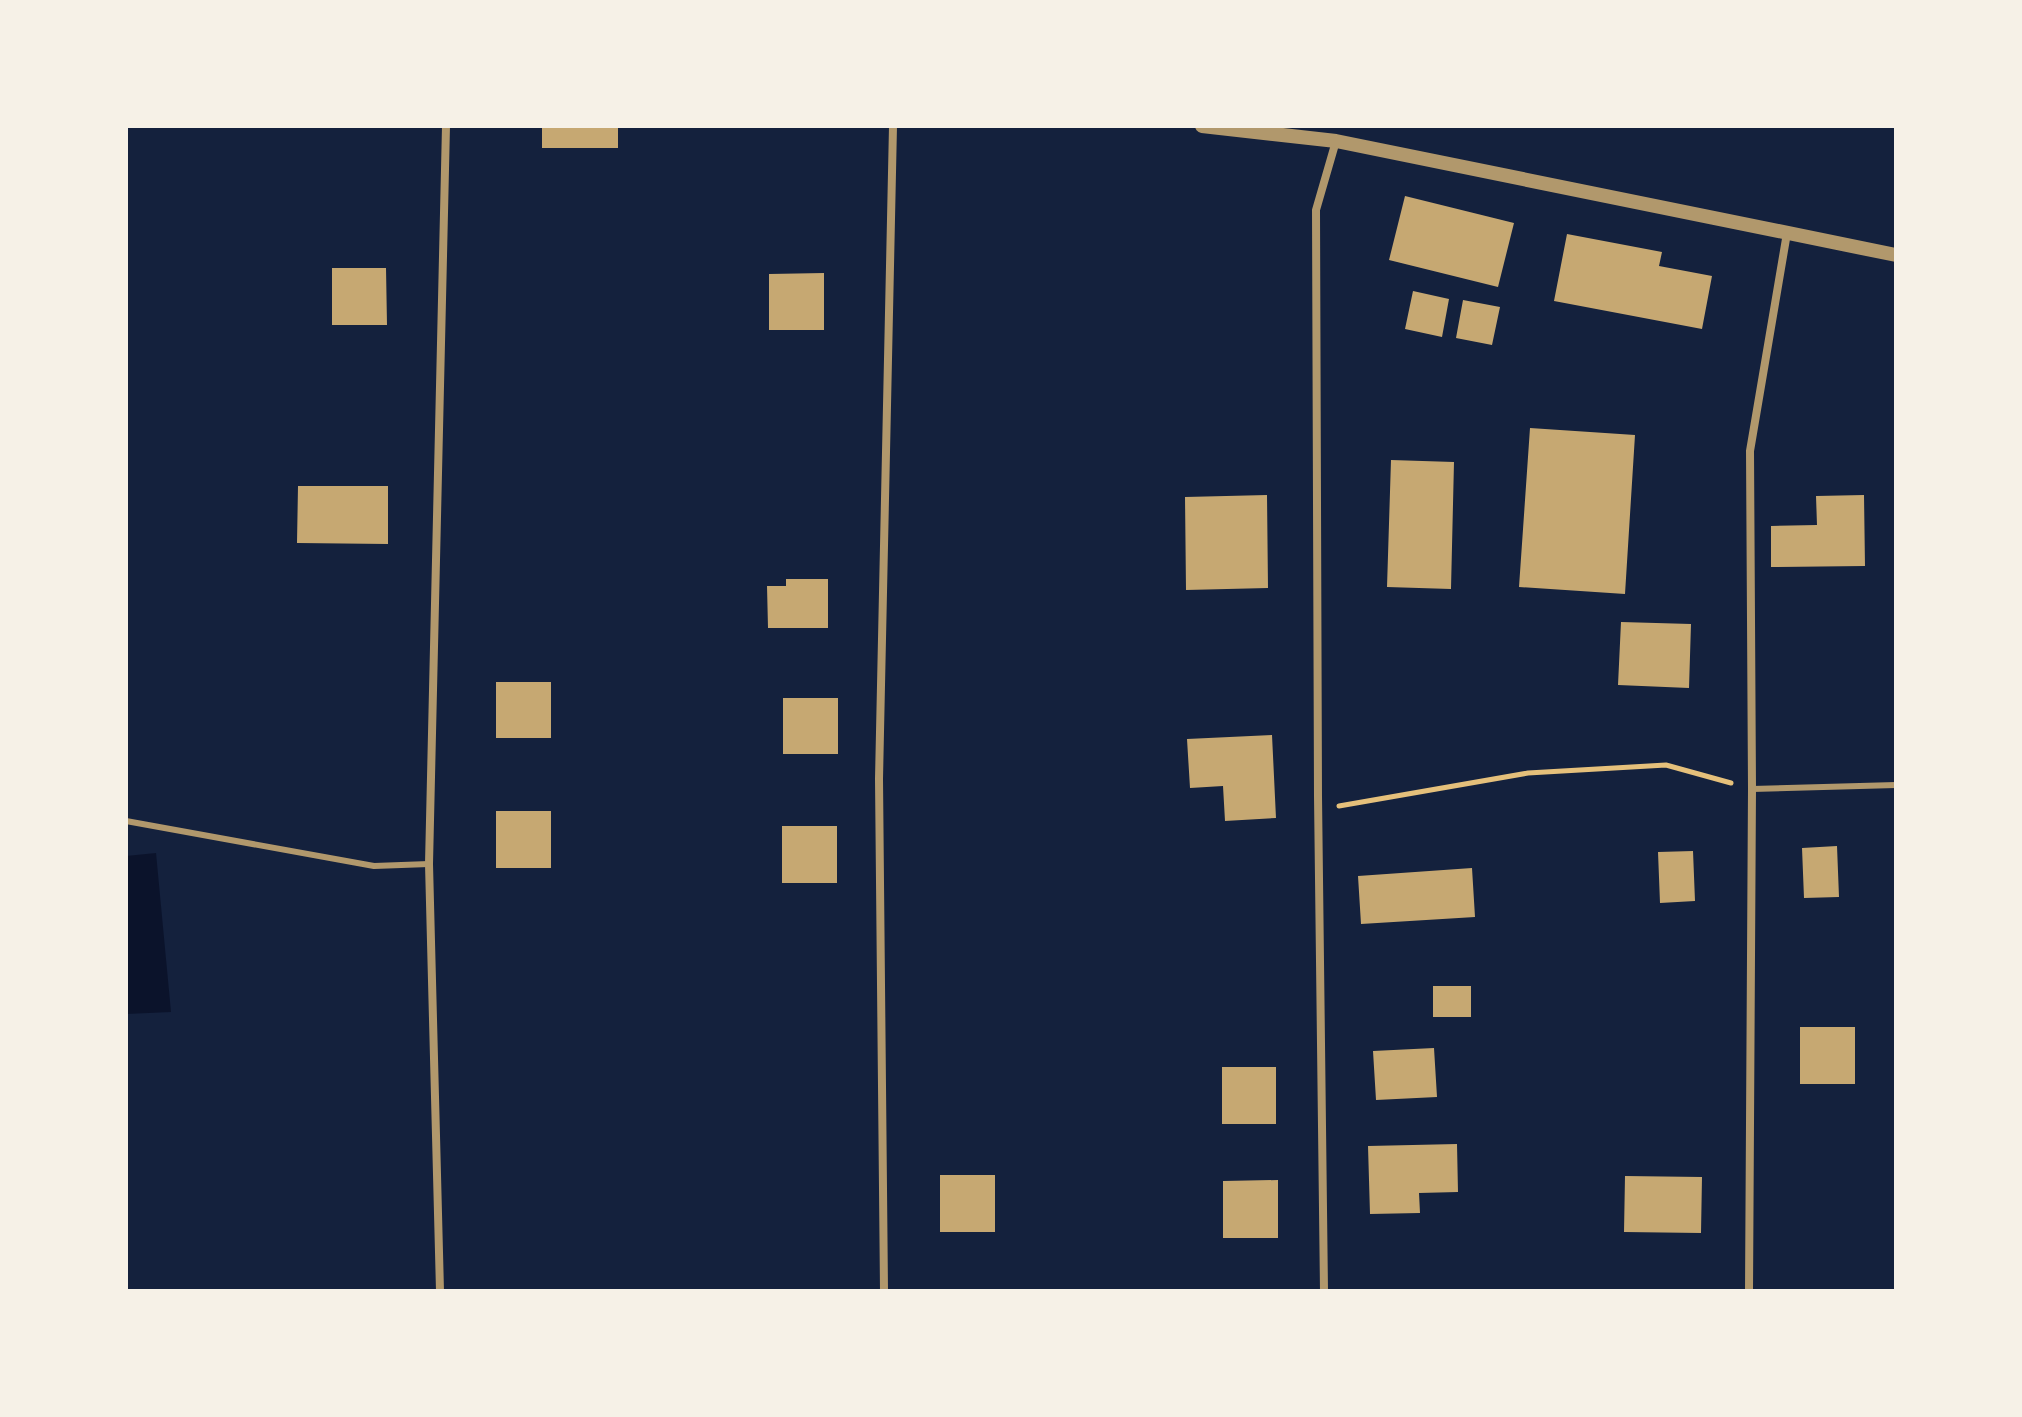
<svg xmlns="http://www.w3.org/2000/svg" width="2022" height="1417" font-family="'Source Sans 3',sans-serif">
	<rect width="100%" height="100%" fill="#14213d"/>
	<path fill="#0b132b" d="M156,853l15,159 -45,2v-158z"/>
	<path fill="#c6a872" d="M542,126h76v22h-76z
		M1405,196l109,27 -16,64 -109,-27z
		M1567,234l95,18 -3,14 53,10 -10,53 -148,-28z
		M332,268h54l1,57h-55z
		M824,273v57h-55v-56z
		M1413,291l36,8 -7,38 -37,-8z
		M1463,300l37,7 -8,38 -36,-7z
		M1530,428l105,7 -10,159 -106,-7z
		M1391,460l63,2 -3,127 -64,-2z
		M298,486h90v58l-91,-1z
		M1267,495l1,93 -82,2 -1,-93z
		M1864,495l1,71 -94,1v-41l46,-1 -1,-29z
		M786,579h42v49h-60l-1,-42h19z
		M1621,622l70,2 -2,64 -71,-3z
		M496,682h55v56h-55z
		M783,698h55v56h-55z
		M1272,735l4,83 -51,3 -2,-35 -33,2 -3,-49z
		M496,811h55v57h-55z
		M782,826h55v57h-55z
		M1837,846l2,51 -35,1 -2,-50z
		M1693,851l2,50 -35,2 -2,-51z
		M1472,868l3,49 -114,7 -3,-48z
		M1433,986h38v31h-38z
		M1800,1027h55v57h-55z
		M1434,1048l3,49 -61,3 -3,-49z
		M1222,1067h54v57h-54z
		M1457,1144l1,48 -39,1 1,20 -50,1 -2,-68z
		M940,1175h55v57h-55z
		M1625,1176l77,1 -1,56 -77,-1z
		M1278,1180v58h-55v-57z"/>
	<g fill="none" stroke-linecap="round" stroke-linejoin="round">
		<path stroke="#e5c07b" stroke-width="5" d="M1339,806l189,-33 138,-8 65,18"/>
		<path stroke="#b1986c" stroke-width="6" d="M1752,789l144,-4
			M126,821l248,45 55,-2"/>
		<path stroke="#b1986c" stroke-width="8" d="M440,1291l-11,-427 17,-738
			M884,1291l-5,-512 14,-653
			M1324,1291l-6,-495 -2,-586 20,-69
			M1749,1291l3,-502 -2,-338 37,-218"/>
		<path stroke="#b1986c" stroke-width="14" d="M1202,126l134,15 560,114"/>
	</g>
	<rect width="2022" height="1417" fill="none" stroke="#f6f1e7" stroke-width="256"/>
</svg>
